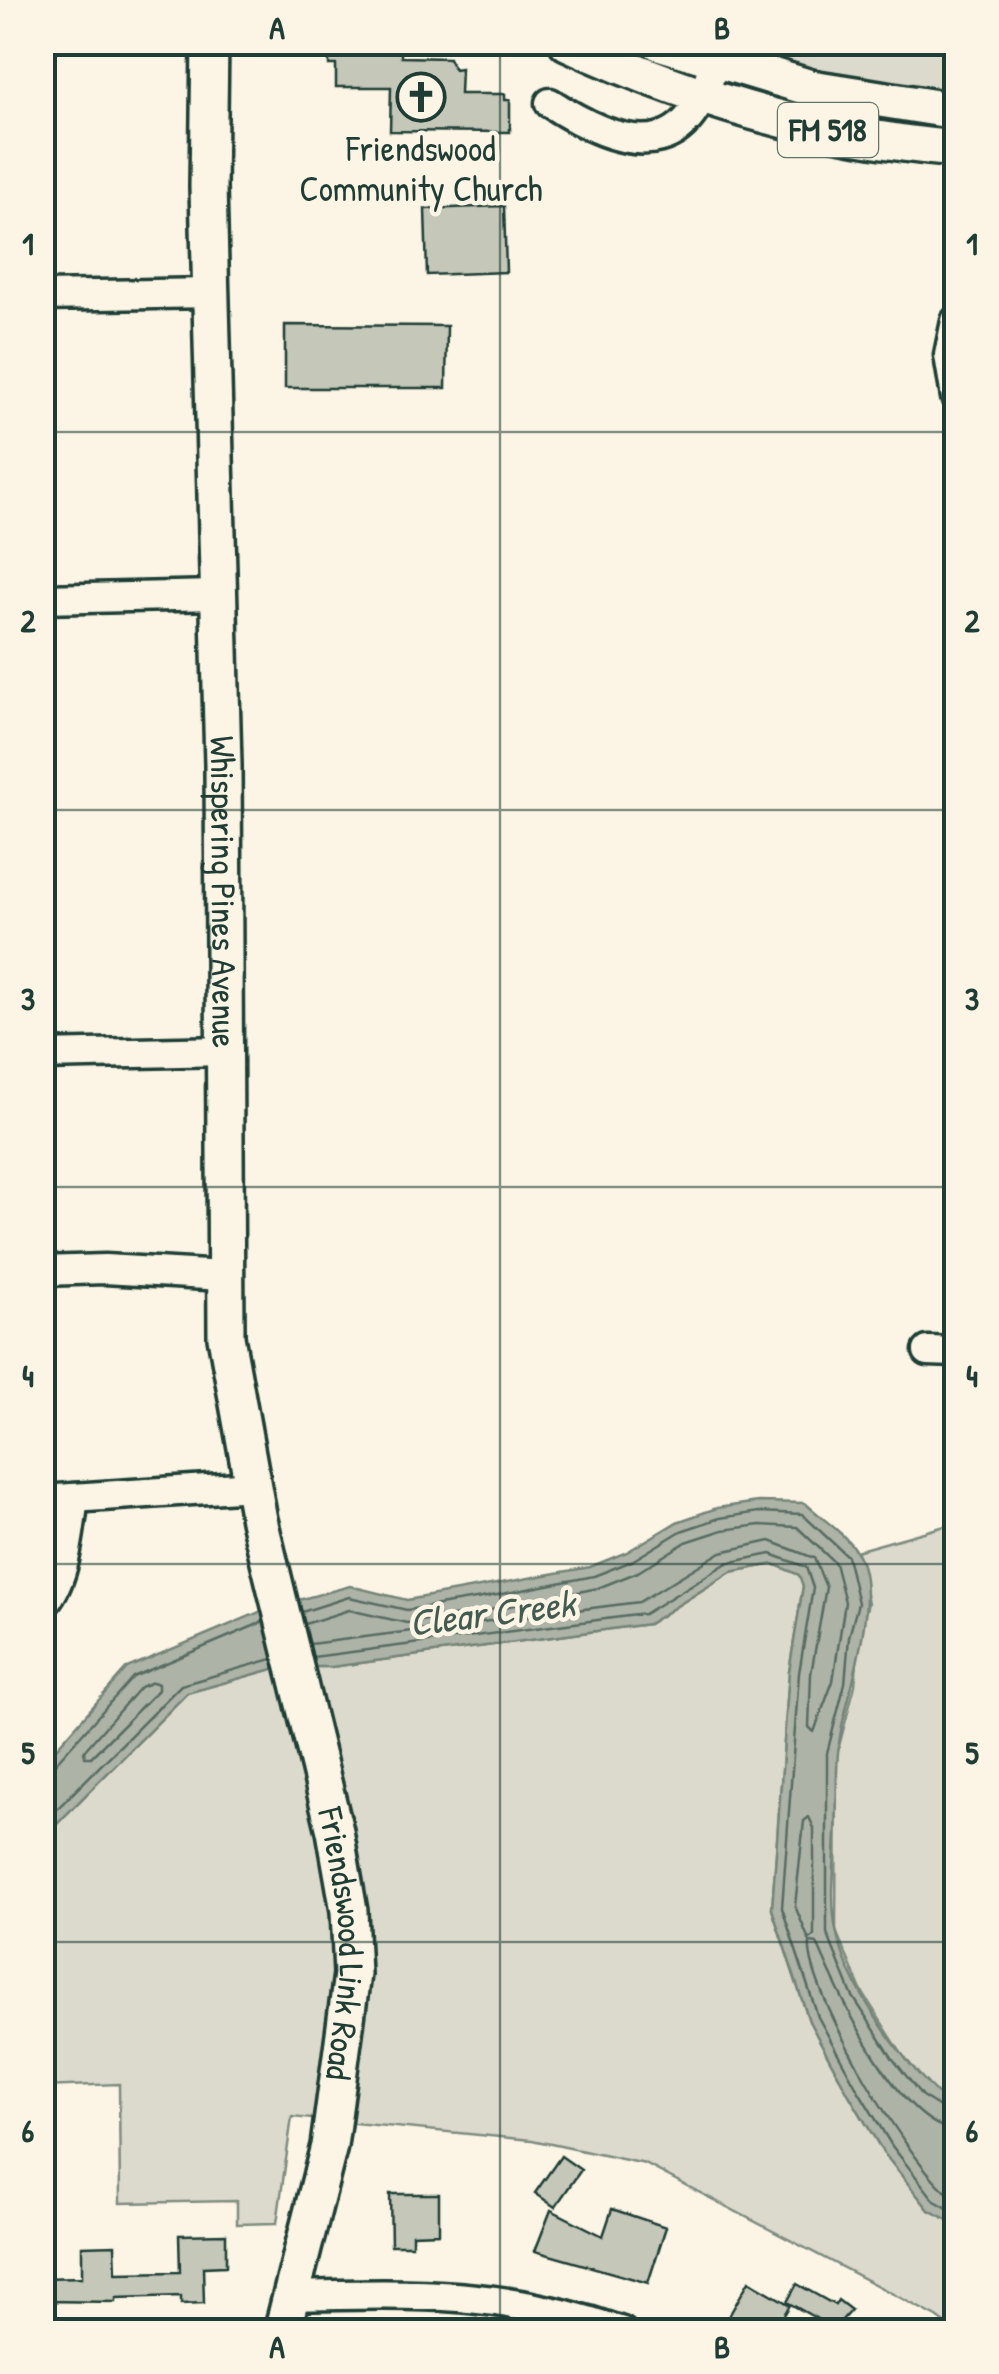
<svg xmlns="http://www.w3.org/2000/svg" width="999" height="2374" viewBox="0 0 999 2374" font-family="'Patrick Hand',sans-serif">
<rect width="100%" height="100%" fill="#fcf5e5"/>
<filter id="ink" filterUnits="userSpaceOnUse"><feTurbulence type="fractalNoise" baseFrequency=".01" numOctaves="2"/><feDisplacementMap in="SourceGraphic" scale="20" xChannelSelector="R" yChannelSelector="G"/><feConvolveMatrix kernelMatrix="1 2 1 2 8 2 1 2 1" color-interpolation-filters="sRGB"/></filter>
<g filter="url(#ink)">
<g fill="#dcdacc" stroke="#7e8c80" stroke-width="2.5">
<path d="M736 43H956V98L753 59Z"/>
<path d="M956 1523V2110L929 2088 901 2053 861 1990 836 1931 837 1754 855 1685 859 1638 868 1603 856 1551Z"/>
<path d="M774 1564 800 1575 803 1586 789 1672 772 1909 809 2021 849 2095 883 2152 929 2210 956 2224V2331L937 2317 645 2164 532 2140 292 2117 277 2223 237 2224V2201L120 2203 119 2084 43 2087V1838L187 1693 280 1667H331L648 1624 731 1572Z"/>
</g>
<path fill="#aeb3a7" stroke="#758479" stroke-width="2.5" d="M758 1502 805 1503C820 1517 843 1532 855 1550 882 1589 852 1682 842 1726 834 1762 838 1796 836 1832 835 1863 830 1899 836 1930 849 1991 909 2072 956 2110V2224L929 2210 883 2152 849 2095 809 2021 772 1909 789 1672 803 1586 799 1575 774 1564 731 1572 648 1624 331 1667H280L187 1693 43 1838V1763L127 1668 269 1608 350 1586 407 1600 590 1567 627 1552 677 1522 717 1508Z"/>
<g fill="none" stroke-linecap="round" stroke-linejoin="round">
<g stroke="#586c62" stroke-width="2.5">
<path d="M302 1612 349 1597 407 1610 482 1598 594 1576 632 1561 681 1531 720 1518 759 1512 802 1514 847 1556 858 1603 849 1637 845 1683 827 1753V1933L852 1995 893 2059 922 2096 956 2117"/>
<path d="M305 1624 349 1610 407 1623 485 1611 598 1588 638 1572 686 1542 723 1530 760 1525 797 1527 835 1563 845 1602 833 1681 814 1732 809 1727 811 1674 826 1587 814 1558 770 1541 721 1552 639 1602 310 1644"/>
<path d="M313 1657 644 1614 727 1563 771 1554 806 1567 813 1588 799 1673 782 1908 818 2017 858 2090 892 2146 935 2201 956 2213"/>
<path d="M153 1682 158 1684V1690L91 1757H85L84 1751 140 1687Z"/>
<path d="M42 1769 54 1765 133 1677 263 1622"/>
<path d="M809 1817 814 1828V1935L809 1940 795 1906 804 1821Z"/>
<path d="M42 1824 181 1685 272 1659"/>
<path d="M956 2130C899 2127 837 1990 817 1943L810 1942C804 1988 915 2177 956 2199"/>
</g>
</g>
<g fill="#c5c7b9" stroke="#1f3d34" stroke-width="2.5">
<path d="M336 42H401V57L449 58 454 69 461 68 460 94H505V100H510V132L390 131 391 87H336V65H329V45Z"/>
<path d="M504 206 506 272 427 275 425 209Z"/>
<path d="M285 325 447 326 446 388H285Z"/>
<path d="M561 2156 581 2170 555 2207 535 2193Z"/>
<path d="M390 2194H439V2233L412 2234V2245H391Z"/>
<path d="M612 2209 666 2227 648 2283 535 2251 551 2210 603 2236Z"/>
<path d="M226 2234V2266L203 2267 204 2303 181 2304V2296L116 2298V2302L42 2301V2278L82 2277V2246L115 2245 116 2273 180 2272 179 2235Z"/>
<path d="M749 2281 790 2305 774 2332H756L729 2316Z"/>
<path d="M797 2284 835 2305 838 2300 851 2310 842 2320 855 2332H812L821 2321 787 2302Z"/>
</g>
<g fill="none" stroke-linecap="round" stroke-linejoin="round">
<g stroke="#1f3d34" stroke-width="35">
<g id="minor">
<path d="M550 103C638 160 698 158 718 42"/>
<path d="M42 296 212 293"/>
<path d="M956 321 949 355 956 397"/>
<path d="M42 599 218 595"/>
<path d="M42 1055 226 1051"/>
<path d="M42 1271 105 1269 223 1276"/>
<path d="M928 1351 956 1352"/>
<path d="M42 1500 253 1486"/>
<path d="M42 1606C66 1582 69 1530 74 1498"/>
<path d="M293 2296C415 2293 504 2290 622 2332"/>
</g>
</g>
<g stroke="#1f3d34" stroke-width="42">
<g id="major">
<path id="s1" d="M210 42 208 187 223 765 226 1337 259 1520 335 1831 349 1911 352 1974 329 2146 282 2332"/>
<path d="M567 42C690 99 821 137 956 149"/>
<path d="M659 42 811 88 956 111"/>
</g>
</g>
<use href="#minor" stroke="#fcf5e5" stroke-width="28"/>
<use href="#major" stroke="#fcf5e5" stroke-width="35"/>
</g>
</g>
<path fill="none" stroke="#1f3d34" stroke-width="2.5" stroke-opacity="0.55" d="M500 42V2332M42 432H956M42 810H956M42 1187H956M42 1564H956M42 1942H956"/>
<defs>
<g id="church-ring" transform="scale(2.5)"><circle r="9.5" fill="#fcf5e5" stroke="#1f3d34" stroke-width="1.5"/><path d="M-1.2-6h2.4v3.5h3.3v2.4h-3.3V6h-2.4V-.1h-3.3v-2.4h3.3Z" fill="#1f3d34"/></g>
</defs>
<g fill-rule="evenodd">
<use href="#church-ring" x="421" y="97"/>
</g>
<g text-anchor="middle" stroke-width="9" stroke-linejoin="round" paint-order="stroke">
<rect fill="#fcf5e5" stroke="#617469" stroke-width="2.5" x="778" y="103" width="100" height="54" rx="8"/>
<g font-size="32" font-weight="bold" fill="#1f3d34">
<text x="828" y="141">FM 518</text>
</g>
<g font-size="35" fill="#1f3d34" stroke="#fcf5e5">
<text x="421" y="161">Friendswood<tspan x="421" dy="40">Community Church</tspan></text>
</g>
<g font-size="35" fill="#1f3d34" stroke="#fcf5e5">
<text dy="12" stroke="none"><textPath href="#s1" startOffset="850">Whispering Pines Avenue</textPath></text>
<text dy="12" stroke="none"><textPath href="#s1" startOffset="1915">Friendswood Link Road</textPath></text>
</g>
<g font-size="38" font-style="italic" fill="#435a51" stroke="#fcf5e5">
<text transform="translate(492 1613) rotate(-7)" y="13">Clear Creek</text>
</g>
</g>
<rect width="999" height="2374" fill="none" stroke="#fcf5e5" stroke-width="110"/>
<rect x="55" y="55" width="889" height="2264" fill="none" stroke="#1f3d34" stroke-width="4"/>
<g font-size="32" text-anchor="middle" font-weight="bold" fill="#1f3d34">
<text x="277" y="39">A</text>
<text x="722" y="39">B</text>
<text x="28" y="255">1</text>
<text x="972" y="255">1</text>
<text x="28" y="632">2</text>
<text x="972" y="632">2</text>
<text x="28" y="1010">3</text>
<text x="972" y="1010">3</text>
<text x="28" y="1387">4</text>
<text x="972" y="1387">4</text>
<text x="28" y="1764">5</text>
<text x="972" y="1764">5</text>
<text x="28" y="2142">6</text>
<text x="972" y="2142">6</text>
<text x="277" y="2358">A</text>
<text x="722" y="2358">B</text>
</g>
</svg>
